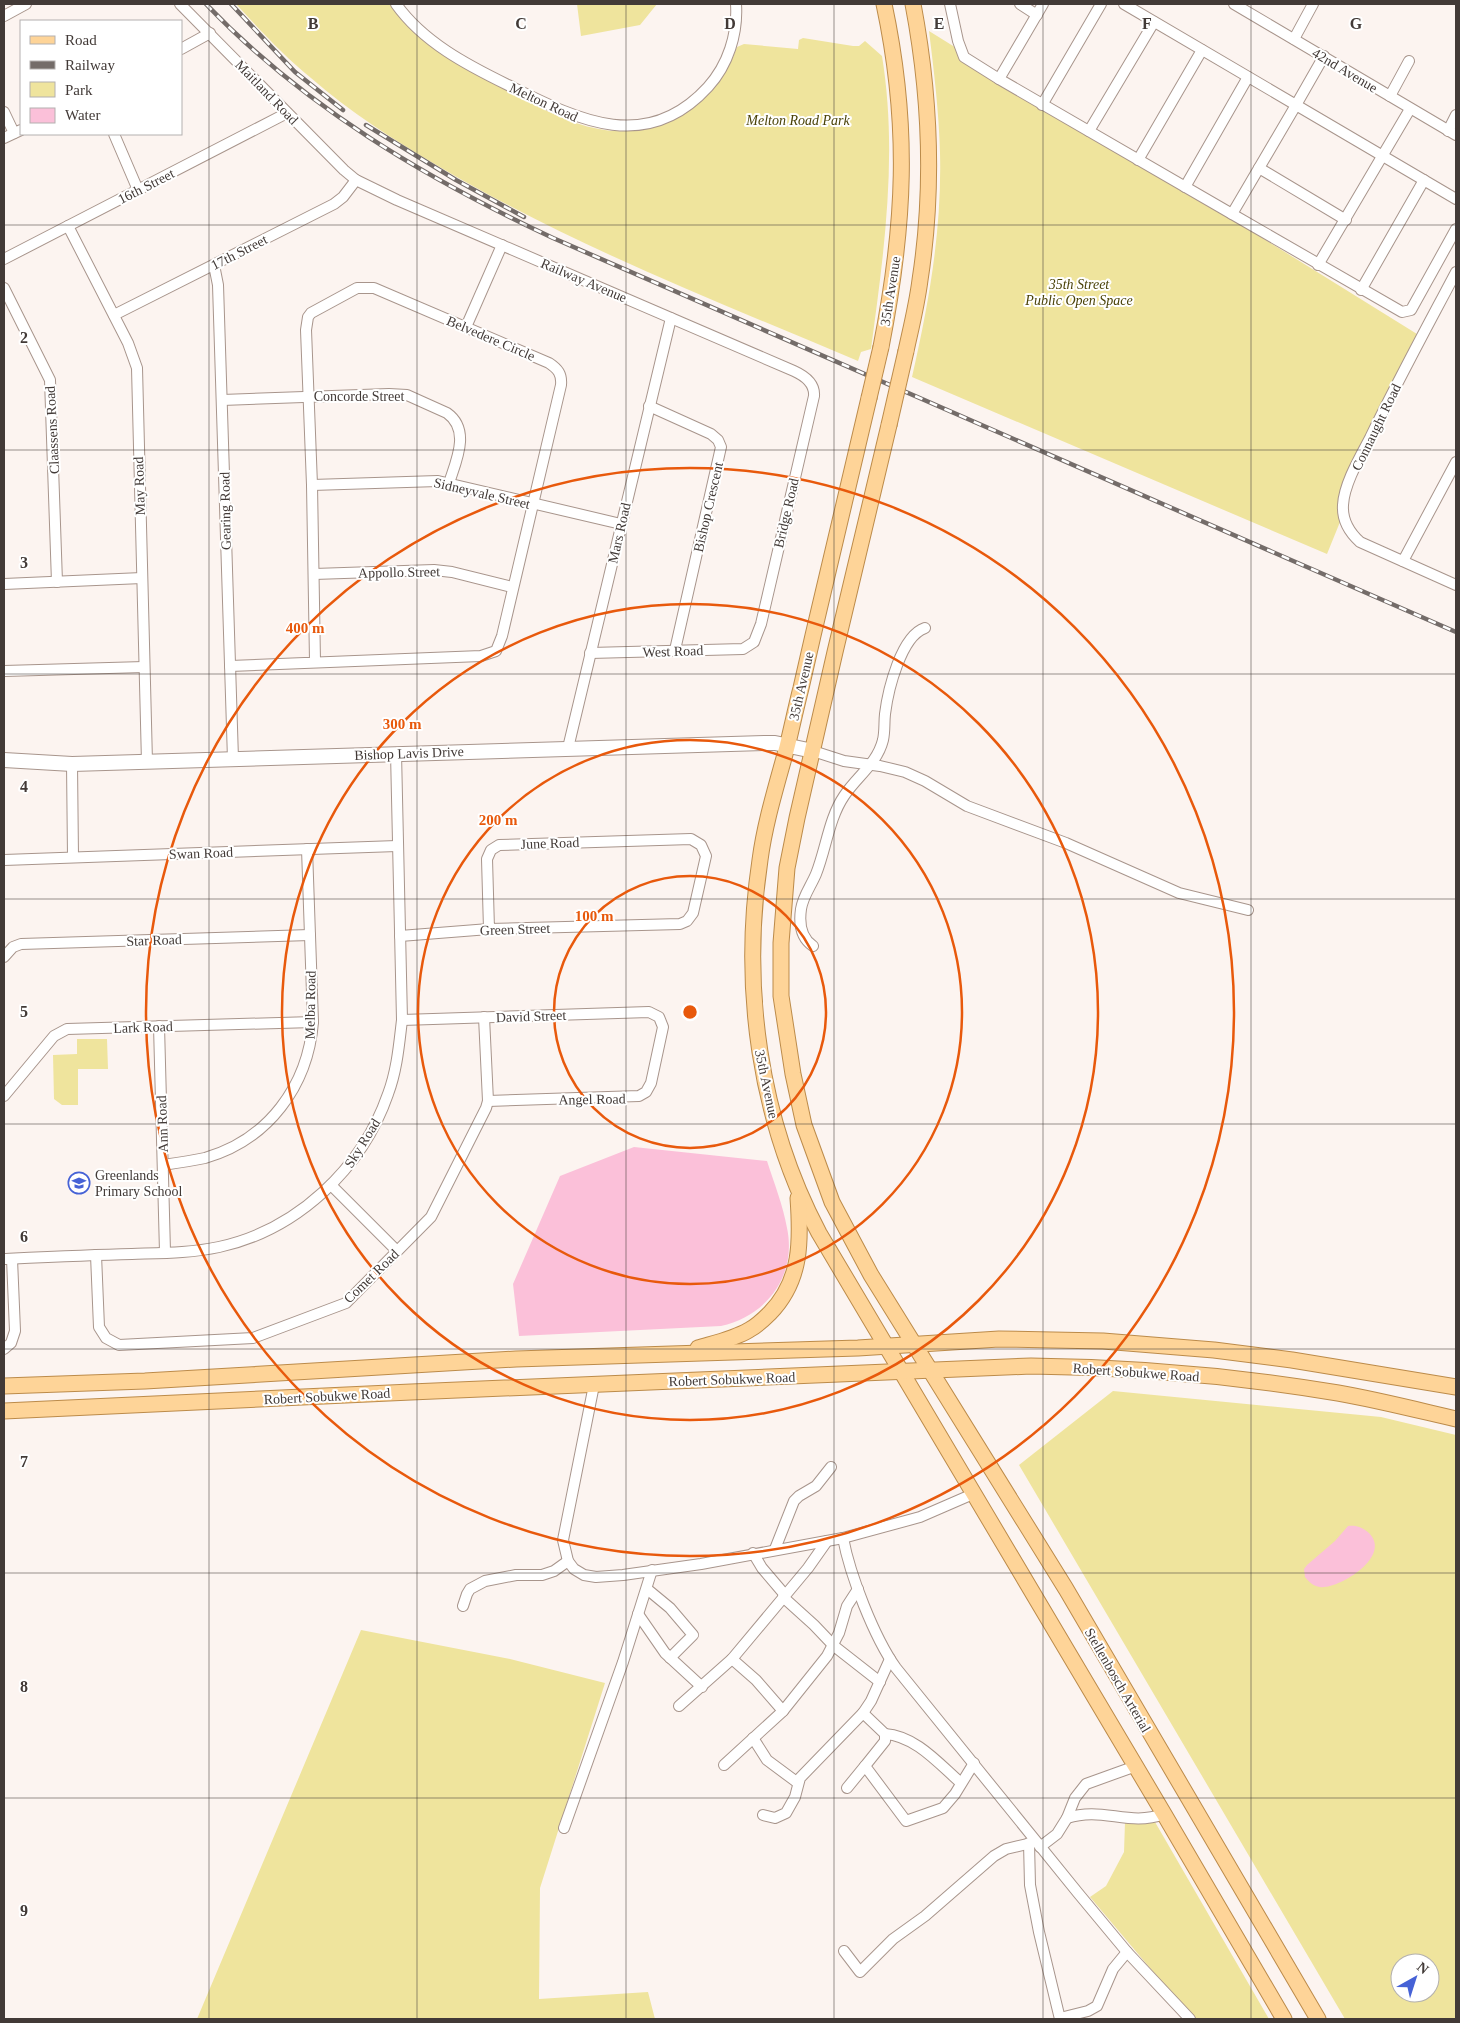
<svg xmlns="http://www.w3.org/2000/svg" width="1460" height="2023" viewBox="0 0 1460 2023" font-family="'Times New Roman',serif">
<rect width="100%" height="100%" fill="#fcf4f0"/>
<g fill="#efe49d" fill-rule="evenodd">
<path d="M236 4H390C419 43 460 65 502 87 532 103 565 123 599 129 658 141 718 103 737 47L744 44 798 49 799 40 803 38 853 46H859L865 41 882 56C898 154 884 252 871 349L861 352 858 361C716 301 571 245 438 166 394 140 350 112 311 78 284 56 260 30 236 4Z"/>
<path d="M577 4H657L640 25 581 36Z"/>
<path d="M929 31 1417 334 1352 464 1340 522 1327 554 912 377C929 303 942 229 940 153 939 112 934 72 929 31Z"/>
<path d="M77 1039H107L108 1069H78V1105H62L54 1099 53 1055 77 1054Z"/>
<path d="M1113 1391 1381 1417 1456 1435V2019H1345L1019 1465ZM1400 1963H1430V1993H1400Z"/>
<path d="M361 1630 510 1659 605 1683 540 1888 539 1999 648 1992 655 2019H197Z"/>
<path d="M1125 1822H1155L1269 2019H1193L1090 1897 1106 1886 1124 1852Z"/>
</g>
<g fill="#fbc0d9">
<path d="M634 1147 767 1161C774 1183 783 1205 787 1228 797 1275 767 1316 721 1326L519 1336 513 1284 560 1176Z"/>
<path d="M1348 1526C1356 1525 1362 1527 1369 1533 1393 1557 1337 1590 1320 1587 1313 1586 1309 1582 1305 1577L1304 1569 1307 1565 1335 1541Z"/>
</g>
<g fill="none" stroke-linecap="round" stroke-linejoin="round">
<g stroke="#a8958c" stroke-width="12">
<g id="street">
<path d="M180 4 344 170 356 180 397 200 794 371C805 376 815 383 814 396L761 624 754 642 743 649 590 653"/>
<path d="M396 4C423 42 467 65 508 85 575 118 645 156 708 87 728 65 738 34 736 4"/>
<path d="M950 4 958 41 964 57 999 79"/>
<path d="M1020 4 1037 15"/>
<path d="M1043 4 999 79 1232 214"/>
<path d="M1124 4 1296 105 1324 56"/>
<path d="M1234 4 1456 135"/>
<path d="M4 16 26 4"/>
<path d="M1294 39 1313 4"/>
<path d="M181 49 210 33"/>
<path d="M1390 96 1409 61"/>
<path d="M1042 105 1101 4"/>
<path d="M4 112 14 133"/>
<path d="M1089 131 1154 22"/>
<path d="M1448 131 1456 115"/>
<path d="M114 134 138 190"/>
<path d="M4 138 21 130"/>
<path d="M1138 160 1202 50"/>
<path d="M1259 168 1346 220"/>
<path d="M1185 187 1248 77"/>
<path d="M1456 199 1296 105 1232 214 1402 312 1411 310 1456 229"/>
<path d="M68 226 128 343 137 368 147 762"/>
<path d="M4 259 287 113"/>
<path d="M214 265 218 285 233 759"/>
<path d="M1318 265 1410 109"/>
<path d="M1456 272C1427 327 1397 382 1370 438 1360 457 1344 484 1343 505 1342 520 1349 532 1360 542L1456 585"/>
<path d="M4 288 50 380 57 582"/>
<path d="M1361 290 1424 180"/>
<path d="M114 315 334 204 343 197 356 180"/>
<path d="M466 327 502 245"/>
<path d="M222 400 389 394 407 395 447 413C471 430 456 461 449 483"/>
<path d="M649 406 711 434 718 440 721 447 675 650"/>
<path d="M312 485 438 481 621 524"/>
<path d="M1403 561 1456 462"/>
<path d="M314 574 434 570 452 572 512 587"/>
<path d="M4 584 142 578"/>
<path d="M230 666 481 656 496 651 502 636 561 385C562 374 558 369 549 363L374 288H357L311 313 308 317 306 330 312 485 315 661"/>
<path d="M4 671 144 667"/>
<path d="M568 748 671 318"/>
<path d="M813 751 844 761 880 766 905 772 925 781 967 806 1066 843 1179 893 1248 910"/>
<path d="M72 764 73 857"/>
<path d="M4 860 397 846"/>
<path d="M400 936 489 929 680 924 687 921 693 913 706 856 701 845 691 839 499 845 491 850 487 859 489 929"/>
<path d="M813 946C801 938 799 923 801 909 803 896 811 886 816 874 826 849 829 818 844 796 857 776 877 764 883 740 885 731 884 723 885 714 888 690 901 636 925 628"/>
<path d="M4 957 13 947 21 944 310 935"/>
<path d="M402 1020 649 1012 659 1017 663 1027 651 1083 646 1092 639 1096 488 1101"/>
<path d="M159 1026 165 1252"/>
<path d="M4 1096 54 1036 67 1029 313 1022"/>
<path d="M163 1165C177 1163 191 1161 205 1158 268 1140 308 1086 313 1022L307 849"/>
<path d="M331 1185 397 1251"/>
<path d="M96 1255 99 1327 106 1338 119 1345 253 1338 346 1303 431 1217 486 1108 488 1101 484 1017"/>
<path d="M4 1259C47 1257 89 1255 132 1254 161 1253 191 1253 219 1247 297 1230 362 1169 388 1094 397 1070 399 1045 402 1020L396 753"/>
<path d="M4 1349 11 1343 15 1331 12 1259"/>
<path d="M594 1385 563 1540 568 1561 574 1569 584 1575 596 1577 623 1575 701 1564 843 1538 920 1517 973 1494"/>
<path d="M843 1538C850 1575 874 1637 896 1668L1078 1893 1127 1952 1190 2019"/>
<path d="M775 1549 794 1501 799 1496 816 1486 831 1467"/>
<path d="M753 1553 762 1568 785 1595"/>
<path d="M647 1589 670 1608 693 1635 670 1658"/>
<path d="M783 1597 814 1625 834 1646 880 1682"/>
<path d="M463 1606 467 1594 470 1589 485 1581 516 1575H542L554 1571 568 1561"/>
<path d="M638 1614 665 1653 702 1687"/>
<path d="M732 1659 756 1680 783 1711"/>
<path d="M679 1706 732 1659 808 1568 827 1541"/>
<path d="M863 1713 885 1734V1741L865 1766 906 1821 943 1808 955 1794 974 1763"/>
<path d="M885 1734C916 1736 939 1764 961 1783"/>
<path d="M753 1738 767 1760 798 1783"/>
<path d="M724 1765 783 1711 827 1656 839 1633 847 1606 858 1589"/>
<path d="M847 1788 865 1766"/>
<path d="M763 1815 775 1818 786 1813 795 1797 800 1778 863 1713 871 1701 890 1659"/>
<path d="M1067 1818C1103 1806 1128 1827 1164 1814"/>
<path d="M564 1828 623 1662 652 1570"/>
<path d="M1029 1843 1030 1885 1039 1932 1060 2019"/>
<path d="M1040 1847 1057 1834 1067 1818 1075 1798 1086 1784 1136 1766"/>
<path d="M844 1951 860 1972 893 1939 925 1916 994 1856 1006 1849 1036 1842"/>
<path d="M1060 2018 1088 2011 1097 2006 1113 1969 1127 1952"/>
</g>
</g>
<g stroke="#a8958c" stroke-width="16">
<path id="secondary" d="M4 760 72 764 766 743H775L813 751"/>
</g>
<g stroke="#bc8b4a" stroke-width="17">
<g id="primary">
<path d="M881 347C905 225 910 126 884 4"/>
<path d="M906 351C911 328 917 304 920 280 934 189 930 94 913 4"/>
<path d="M869 398C846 494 823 591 801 688 796 707 792 727 787 747 777 784 765 822 760 860 741 986 759 1120 819 1233L1164 1814 1284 2019"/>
<path d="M889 425 835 652 797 818 787 868 781 943V996L793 1074 804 1125 832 1202 871 1275 1066 1589 1318 2019"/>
<path d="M698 1348C715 1343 734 1339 749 1330 757 1326 764 1319 770 1313 802 1280 801 1240 798 1198"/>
<path d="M4 1386 145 1381 516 1359 858 1348 999 1339 1103 1341 1214 1350 1292 1360 1456 1387"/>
<path d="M4 1411 411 1392 1031 1366C1134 1367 1236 1376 1338 1393 1378 1400 1417 1410 1456 1419"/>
</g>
</g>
<use href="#street" stroke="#fff" stroke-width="10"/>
<use href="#secondary" stroke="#fff" stroke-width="14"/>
<use href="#primary" stroke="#fed498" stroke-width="15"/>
<g stroke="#746c69" stroke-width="4.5">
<g id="rail">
<path d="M206 4C303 106 427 179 553 238L1456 632"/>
<path d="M231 4 295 72 343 110"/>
<path d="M366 125 456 180 524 217"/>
</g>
</g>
<use href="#rail" stroke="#fff" stroke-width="2.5" stroke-dasharray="8" stroke-linecap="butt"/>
<g stroke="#bc8b4a" stroke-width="17" stroke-linecap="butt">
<g id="primary-bridge">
<path d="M869 398 881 347"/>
<path d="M889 425 906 351"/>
</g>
</g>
<use href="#primary-bridge" stroke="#fed498" stroke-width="15"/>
</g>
<path fill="none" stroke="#423a37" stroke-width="1" stroke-opacity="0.55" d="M209 4V2019M417 4V2019M626 4V2019M834 4V2019M1043 4V2019M1251 4V2019M4 225H1456M4 450H1456M4 674H1456M4 899H1456M4 1124H1456M4 1349H1456M4 1573H1456M4 1798H1456"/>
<g fill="none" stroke="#e8590c" stroke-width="2.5">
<circle cx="690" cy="1012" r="136"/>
<circle cx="690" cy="1012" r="272"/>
<circle cx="690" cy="1012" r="408"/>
<circle cx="690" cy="1012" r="544"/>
</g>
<defs>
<g id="school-ring" transform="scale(1.125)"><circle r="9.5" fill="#fff" stroke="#4662d6" stroke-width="1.5"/><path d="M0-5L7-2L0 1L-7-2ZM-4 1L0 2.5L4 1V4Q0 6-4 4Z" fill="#4662d6"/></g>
</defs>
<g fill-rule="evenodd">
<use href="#school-ring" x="79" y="1183"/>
</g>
<g text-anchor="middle" stroke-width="4" stroke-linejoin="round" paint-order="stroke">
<g font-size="14" fill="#423a37" stroke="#fff">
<text transform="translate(1345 70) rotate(31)" y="5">42nd Avenue</text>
<text transform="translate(267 92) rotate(46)" y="5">Maitland Road</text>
<text transform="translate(544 102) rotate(25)" y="5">Melton Road</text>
<text transform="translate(146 186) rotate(-27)" y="5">16th Street</text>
<text transform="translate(239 252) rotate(-27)" y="5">17th Street</text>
<text transform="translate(584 280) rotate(23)" y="5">Railway Avenue</text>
<text transform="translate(890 291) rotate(-81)" y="5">35th Avenue</text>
<text transform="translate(491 338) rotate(23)" y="5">Belvedere Circle</text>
<text x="359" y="401">Concorde Street</text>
<text transform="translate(1376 427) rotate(-64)" y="5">Connaught Road</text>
<text transform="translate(52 430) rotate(-93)" y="5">Claassens Road</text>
<text transform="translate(139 486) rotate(-92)" y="5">May Road</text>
<text transform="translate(482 493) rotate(13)" y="5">Sidneyvale Street</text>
<text transform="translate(708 507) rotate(-77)" y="5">Bishop Crescent</text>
<text transform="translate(225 511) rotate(-91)" y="5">Gearing Road</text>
<text transform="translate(786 513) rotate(-77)" y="5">Bridge Road</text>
<text transform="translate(619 533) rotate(-77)" y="5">Mars Road</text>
<text transform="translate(399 572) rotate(-1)" y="5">Appollo Street</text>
<text transform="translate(673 651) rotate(-2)" y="5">West Road</text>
<text transform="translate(801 686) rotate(-77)" y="5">35th Avenue</text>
<text transform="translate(409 753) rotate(-2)" y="5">Bishop Lavis Drive</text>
<text transform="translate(550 843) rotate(-2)" y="5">June Road</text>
<text transform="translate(201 853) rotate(-2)" y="5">Swan Road</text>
<text transform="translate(515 929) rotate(-2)" y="5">Green Street</text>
<text transform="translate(154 940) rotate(-2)" y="5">Star Road</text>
<text transform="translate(310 1005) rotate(-89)" y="5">Melba Road</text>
<text transform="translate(531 1016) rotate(-2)" y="5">David Street</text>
<text transform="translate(143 1027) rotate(-2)" y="5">Lark Road</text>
<text transform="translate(767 1084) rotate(78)" y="5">35th Avenue</text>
<text transform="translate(592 1099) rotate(-1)" y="5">Angel Road</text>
<text transform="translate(162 1124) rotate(-92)" y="5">Ann Road</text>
<text transform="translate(362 1143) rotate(-58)" y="5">Sky Road</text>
<text transform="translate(371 1276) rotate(-44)" y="5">Comet Road</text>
<text transform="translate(1136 1372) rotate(4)" y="5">Robert Sobukwe Road</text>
<text transform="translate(732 1379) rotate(-2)" y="5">Robert Sobukwe Road</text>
<text transform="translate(327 1396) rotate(-3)" y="5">Robert Sobukwe Road</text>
<text transform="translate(1118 1680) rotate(60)" y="5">Stellenbosch Arterial</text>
</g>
<g font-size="14" font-style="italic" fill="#4a4207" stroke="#fff">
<text x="798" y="125">Melton Road Park</text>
<text x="1079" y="289">35th Street<tspan x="1079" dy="16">Public Open Space</tspan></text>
</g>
<g font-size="14" fill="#423a37" stroke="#fff" text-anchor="start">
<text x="95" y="1180">Greenlands<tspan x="95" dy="16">Primary School</tspan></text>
</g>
</g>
<g font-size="16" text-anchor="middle" font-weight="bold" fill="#423a37" stroke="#fff" stroke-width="4" stroke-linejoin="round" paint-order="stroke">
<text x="313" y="29">B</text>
<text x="521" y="29">C</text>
<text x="730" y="29">D</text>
<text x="939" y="29">E</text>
<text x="1147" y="29">F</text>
<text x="1356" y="29">G</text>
<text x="24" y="343">2</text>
<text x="24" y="568">3</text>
<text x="24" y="792">4</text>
<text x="24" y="1017">5</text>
<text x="24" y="1242">6</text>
<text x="24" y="1467">7</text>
<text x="24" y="1692">8</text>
<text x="24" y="1916">9</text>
</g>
<circle cx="690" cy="1012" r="8" fill="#e8590c" stroke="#fff" stroke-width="2.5"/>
<g font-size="15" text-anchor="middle" font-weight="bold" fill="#e8590c" stroke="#fff" stroke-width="4" stroke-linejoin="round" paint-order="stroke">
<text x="305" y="633">400 m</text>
<text x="402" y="729">300 m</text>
<text x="498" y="825">200 m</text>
<text x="594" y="921">100 m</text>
</g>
<rect width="1460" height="2023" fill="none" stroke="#423a37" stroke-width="10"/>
<rect x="20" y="20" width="162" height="115" fill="#ffffff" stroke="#b3b0af"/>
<rect x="30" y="36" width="25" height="8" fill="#fed498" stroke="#b3b0af"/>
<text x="65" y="45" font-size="15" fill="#423a37">Road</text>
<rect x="30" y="61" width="25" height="8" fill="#746c69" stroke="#b3b0af"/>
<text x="65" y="70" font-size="15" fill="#423a37">Railway</text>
<rect x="30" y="82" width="25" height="15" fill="#efe49d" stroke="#b3b0af"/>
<text x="65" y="95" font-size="15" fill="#423a37">Park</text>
<rect x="30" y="108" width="25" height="15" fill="#fbc0d9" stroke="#b3b0af"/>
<text x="65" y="120" font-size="15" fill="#423a37">Water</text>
<g transform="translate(1415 1978) rotate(39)"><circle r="24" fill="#ffffff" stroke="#b3b0af"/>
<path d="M0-4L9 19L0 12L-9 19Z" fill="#4662d6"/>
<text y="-8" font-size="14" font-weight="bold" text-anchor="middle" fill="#423a37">N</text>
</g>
</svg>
